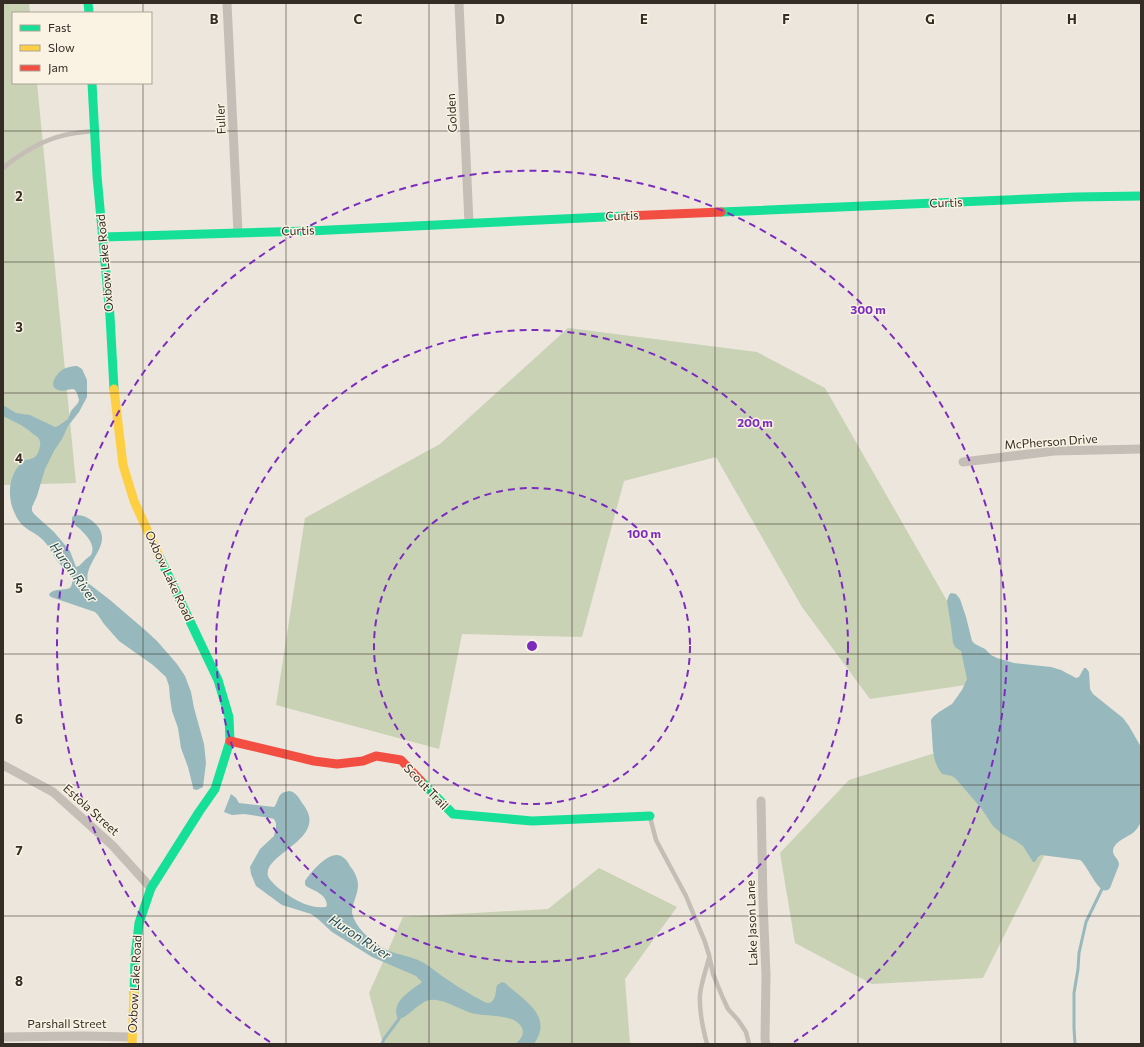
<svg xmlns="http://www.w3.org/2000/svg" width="1144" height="1047" viewBox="0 0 1144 1047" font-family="Commissioner,sans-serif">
<rect width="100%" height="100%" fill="#ece6dc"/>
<g fill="#c9d2b5">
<path d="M3 3H29L30 13H13V83H37L76 483 3 485Z"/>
<path d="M568 328 757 352 825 388 993 681 870 699 802 607 716 457 624 481 582 637 462 634 439 749 276 705 305 518 440 444Z"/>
<path d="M951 748 1053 838 983 978 872 984 795 943 780 853 849 780Z"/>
<path d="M599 868 677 907 625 979 630 1044H383L369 993 403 917 548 909Z"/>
</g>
<g fill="#97b9bd">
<path d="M77 366 82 369 87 380V397L79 412 68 426 62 439 54 451 45 469 37 496 32 507V511L34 514 54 532 70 551 76 567 79 566 86 559 91 555C96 545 87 536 80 529 78 527 74 525 73 522 71 519 72 518 73 516 80 514 85 516 91 520 120 542 82 560 88 583L110 600 145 630 157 641 177 664 185 676 191 692 194 708 204 744 206 763 203 787 197 790 193 789V787L188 767 181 748 178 728 172 711 170 698 169 686 166 677 153 665 119 641 104 624 98 615 95 612 51 597 49 595 50 593C56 588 63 591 70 588 78 575 65 571 59 563 53 556 50 547 43 540 33 530 24 531 16 516 7 499 7 477 22 462 26 459 32 460 36 456 39 452 42 443 39 439 37 436 34 435 32 433 22 424 14 422 3 416V405L16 413 30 415 55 427 58 426 68 419 71 411 78 403 79 400 77 393 74 389C68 389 64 392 58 390 47 386 57 374 62 370 67 367 72 366 77 366Z"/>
<path d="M951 593 956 594 960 599 966 617 972 641 975 644 985 649 991 655 997 658 1014 663 1051 667 1061 670 1076 678 1079 677 1084 668H1086L1089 672 1090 689 1093 694 1123 718 1129 726 1141 747V822C1139 826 1137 829 1134 832 1127 838 1114 841 1113 851 1113 857 1119 858 1119 865L1110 888C1100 900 1088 865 1080 860L1041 855 1038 857 1035 862H1033L1023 846 1016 841 1002 834 993 826 981 808 956 779 952 776 942 774 938 768 935 761 933 751 931 720 933 717 939 712 952 704 962 690 967 679 961 651 955 647 953 643 951 626 947 601 949 595Z"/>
<path d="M289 791C296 792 299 798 302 803 332 839 262 853 268 876 270 882 283 892 288 895 298 902 313 909 325 907L327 906C327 894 314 891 306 886L305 884V881C311 872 329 850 341 856 345 858 348 862 350 866 354 871 358 878 358 885 358 895 352 903 352 913 356 928 368 938 381 947 394 955 410 955 424 963 432 968 440 975 448 980 458 987 467 992 477 998 480 999 485 1003 488 1003 497 1002 495 991 497 985L502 982 505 983C523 1000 554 1015 534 1044H515C520 1040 525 1035 522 1028 515 1013 485 1017 471 1013 459 1009 442 998 430 1000 418 1002 407 1019 398 1019 390 1002 410 991 421 983L422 982 416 976 372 957 332 932 318 919 311 914 282 905 256 886 251 874 250 867 260 849 274 836 276 827V823L274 819 270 818 244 814 232 815 224 812 231 794 236 798 239 803 274 807C280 800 276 793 289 791Z"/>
</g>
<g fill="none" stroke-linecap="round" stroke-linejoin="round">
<g stroke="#97b9bd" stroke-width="3">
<path d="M382 1044 384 1039 399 1019"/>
<path d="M1075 1044 1074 1028V993L1078 969 1079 953 1086 922 1102 889"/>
</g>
<g stroke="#c4beb6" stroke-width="4.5">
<path d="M3 168C20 154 43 140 65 135 74 133 84 132 93 131"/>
<path d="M650 817 656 840 686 896 705 942 709 955 713 974 722 996 728 1009 738 1020 746 1032 749 1044"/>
<path d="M707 1044C703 1029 699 1011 700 995 701 983 706 970 709 958"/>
</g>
<g stroke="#c4beb6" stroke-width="9">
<path d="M227 3 238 233"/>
<path d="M459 3 469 223"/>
<path d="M963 462 1054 451 1141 449"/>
<path d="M3 765 53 792 113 846 151 888"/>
<path d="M761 801 763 901 766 975 765 1039 766 1044"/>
<path d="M3 1037 81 1036 132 1037"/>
</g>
<g stroke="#16e098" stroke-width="9">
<path d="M88 3 89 13"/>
<path d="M92 83 97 176 110 316 114 389"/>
<path d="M721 212 1076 197 1141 196"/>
<path d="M103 237 309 231 626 216"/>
<path d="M421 781 453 814 532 821 650 816"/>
<path d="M134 993 135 957 139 923 151 888 199 812 215 789 230 741 229 717 218 680 159 556"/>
</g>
<g stroke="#ffcf43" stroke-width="9">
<path d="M114 389 123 465 134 501 159 556"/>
<path d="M132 1044 134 993"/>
</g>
<g stroke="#f24e42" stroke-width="9">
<path d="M626 216 721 212"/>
<path d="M230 741 314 761 337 764 363 761 376 756 401 760 421 781"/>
</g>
</g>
<path fill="none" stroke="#342c25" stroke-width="1" stroke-opacity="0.55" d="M143 3V13M286 3V1044M429 3V1044M572 3V1044M715 3V1044M858 3V1044M1001 3V1044M143 83V1044M3 131H1141M3 262H1141M3 393H1141M3 524H1141M3 654H1141M3 785H1141M3 916H1141"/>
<g fill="none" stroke="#7b2cbf" stroke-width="2" stroke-dasharray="7 5">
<circle cx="532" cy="646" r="158"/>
<circle cx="532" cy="646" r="316"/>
<path d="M270 1042A475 475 0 1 1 794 1042"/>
</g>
<g text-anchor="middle" stroke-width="3" stroke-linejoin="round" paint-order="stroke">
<g font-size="12" fill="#342c25" stroke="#faf2e2">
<text transform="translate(452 113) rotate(-93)" y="4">Golden</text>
<text transform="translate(221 119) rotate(-93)" y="4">Fuller</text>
<text transform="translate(946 203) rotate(-2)" y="4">Curtis</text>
<text transform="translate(622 216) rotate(-2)" y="4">Curtis</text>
<text transform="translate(298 231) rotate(-2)" y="4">Curtis</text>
<text transform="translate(105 263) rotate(-95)" y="4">Oxbow Lake Road</text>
<text transform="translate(1051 442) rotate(-4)" y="4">McPherson Drive</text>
<text transform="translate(169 576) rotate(65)" y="4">Oxbow Lake Road</text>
<text transform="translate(426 787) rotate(46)" y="4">Scout Trail</text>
<text transform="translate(91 810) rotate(42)" y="4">Estola Street</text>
<text transform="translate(752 923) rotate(-92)" y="4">Lake Jason Lane</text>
<text transform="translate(135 984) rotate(-87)" y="4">Oxbow Lake Road</text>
<text x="67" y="1028">Parshall Street</text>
</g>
<g font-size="13" font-style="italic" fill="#184b58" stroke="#faf2e2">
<text transform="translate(74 572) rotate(54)" y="5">Huron River</text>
<text transform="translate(360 937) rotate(33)" y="5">Huron River</text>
</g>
</g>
<g font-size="13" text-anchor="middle" font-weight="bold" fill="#342c25" stroke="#faf2e2" stroke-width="3" stroke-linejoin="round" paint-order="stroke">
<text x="214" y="24">B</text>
<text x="358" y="24">C</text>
<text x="500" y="24">D</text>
<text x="644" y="24">E</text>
<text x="786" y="24">F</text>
<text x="930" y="24">G</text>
<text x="1072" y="24">H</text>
<text x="19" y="201">2</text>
<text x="19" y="332">3</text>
<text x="19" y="463">4</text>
<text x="19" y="593">5</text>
<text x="19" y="724">6</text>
<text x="19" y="855">7</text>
<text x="19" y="986">8</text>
</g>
<circle cx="532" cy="646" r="6" fill="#7b2cbf" stroke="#faf2e2" stroke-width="2"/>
<g font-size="12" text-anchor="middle" font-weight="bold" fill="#7b2cbf" stroke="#faf2e2" stroke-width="3" stroke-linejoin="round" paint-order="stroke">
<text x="868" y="314">300 m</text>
<text x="755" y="427">200 m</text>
<text x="644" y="538">100 m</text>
</g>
<rect width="1144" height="1047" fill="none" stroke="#342c25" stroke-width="8"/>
<rect x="12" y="12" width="140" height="72" fill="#faf2e2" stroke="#aba396"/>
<rect x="20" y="25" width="20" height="6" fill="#16e098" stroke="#aba396"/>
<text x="48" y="32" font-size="12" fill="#342c25">Fast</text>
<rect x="20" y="45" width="20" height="6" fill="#ffcf43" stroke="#aba396"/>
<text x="48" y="52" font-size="12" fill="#342c25">Slow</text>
<rect x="20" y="65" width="20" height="6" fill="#f24e42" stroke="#aba396"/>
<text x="48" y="72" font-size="12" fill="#342c25">Jam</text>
</svg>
